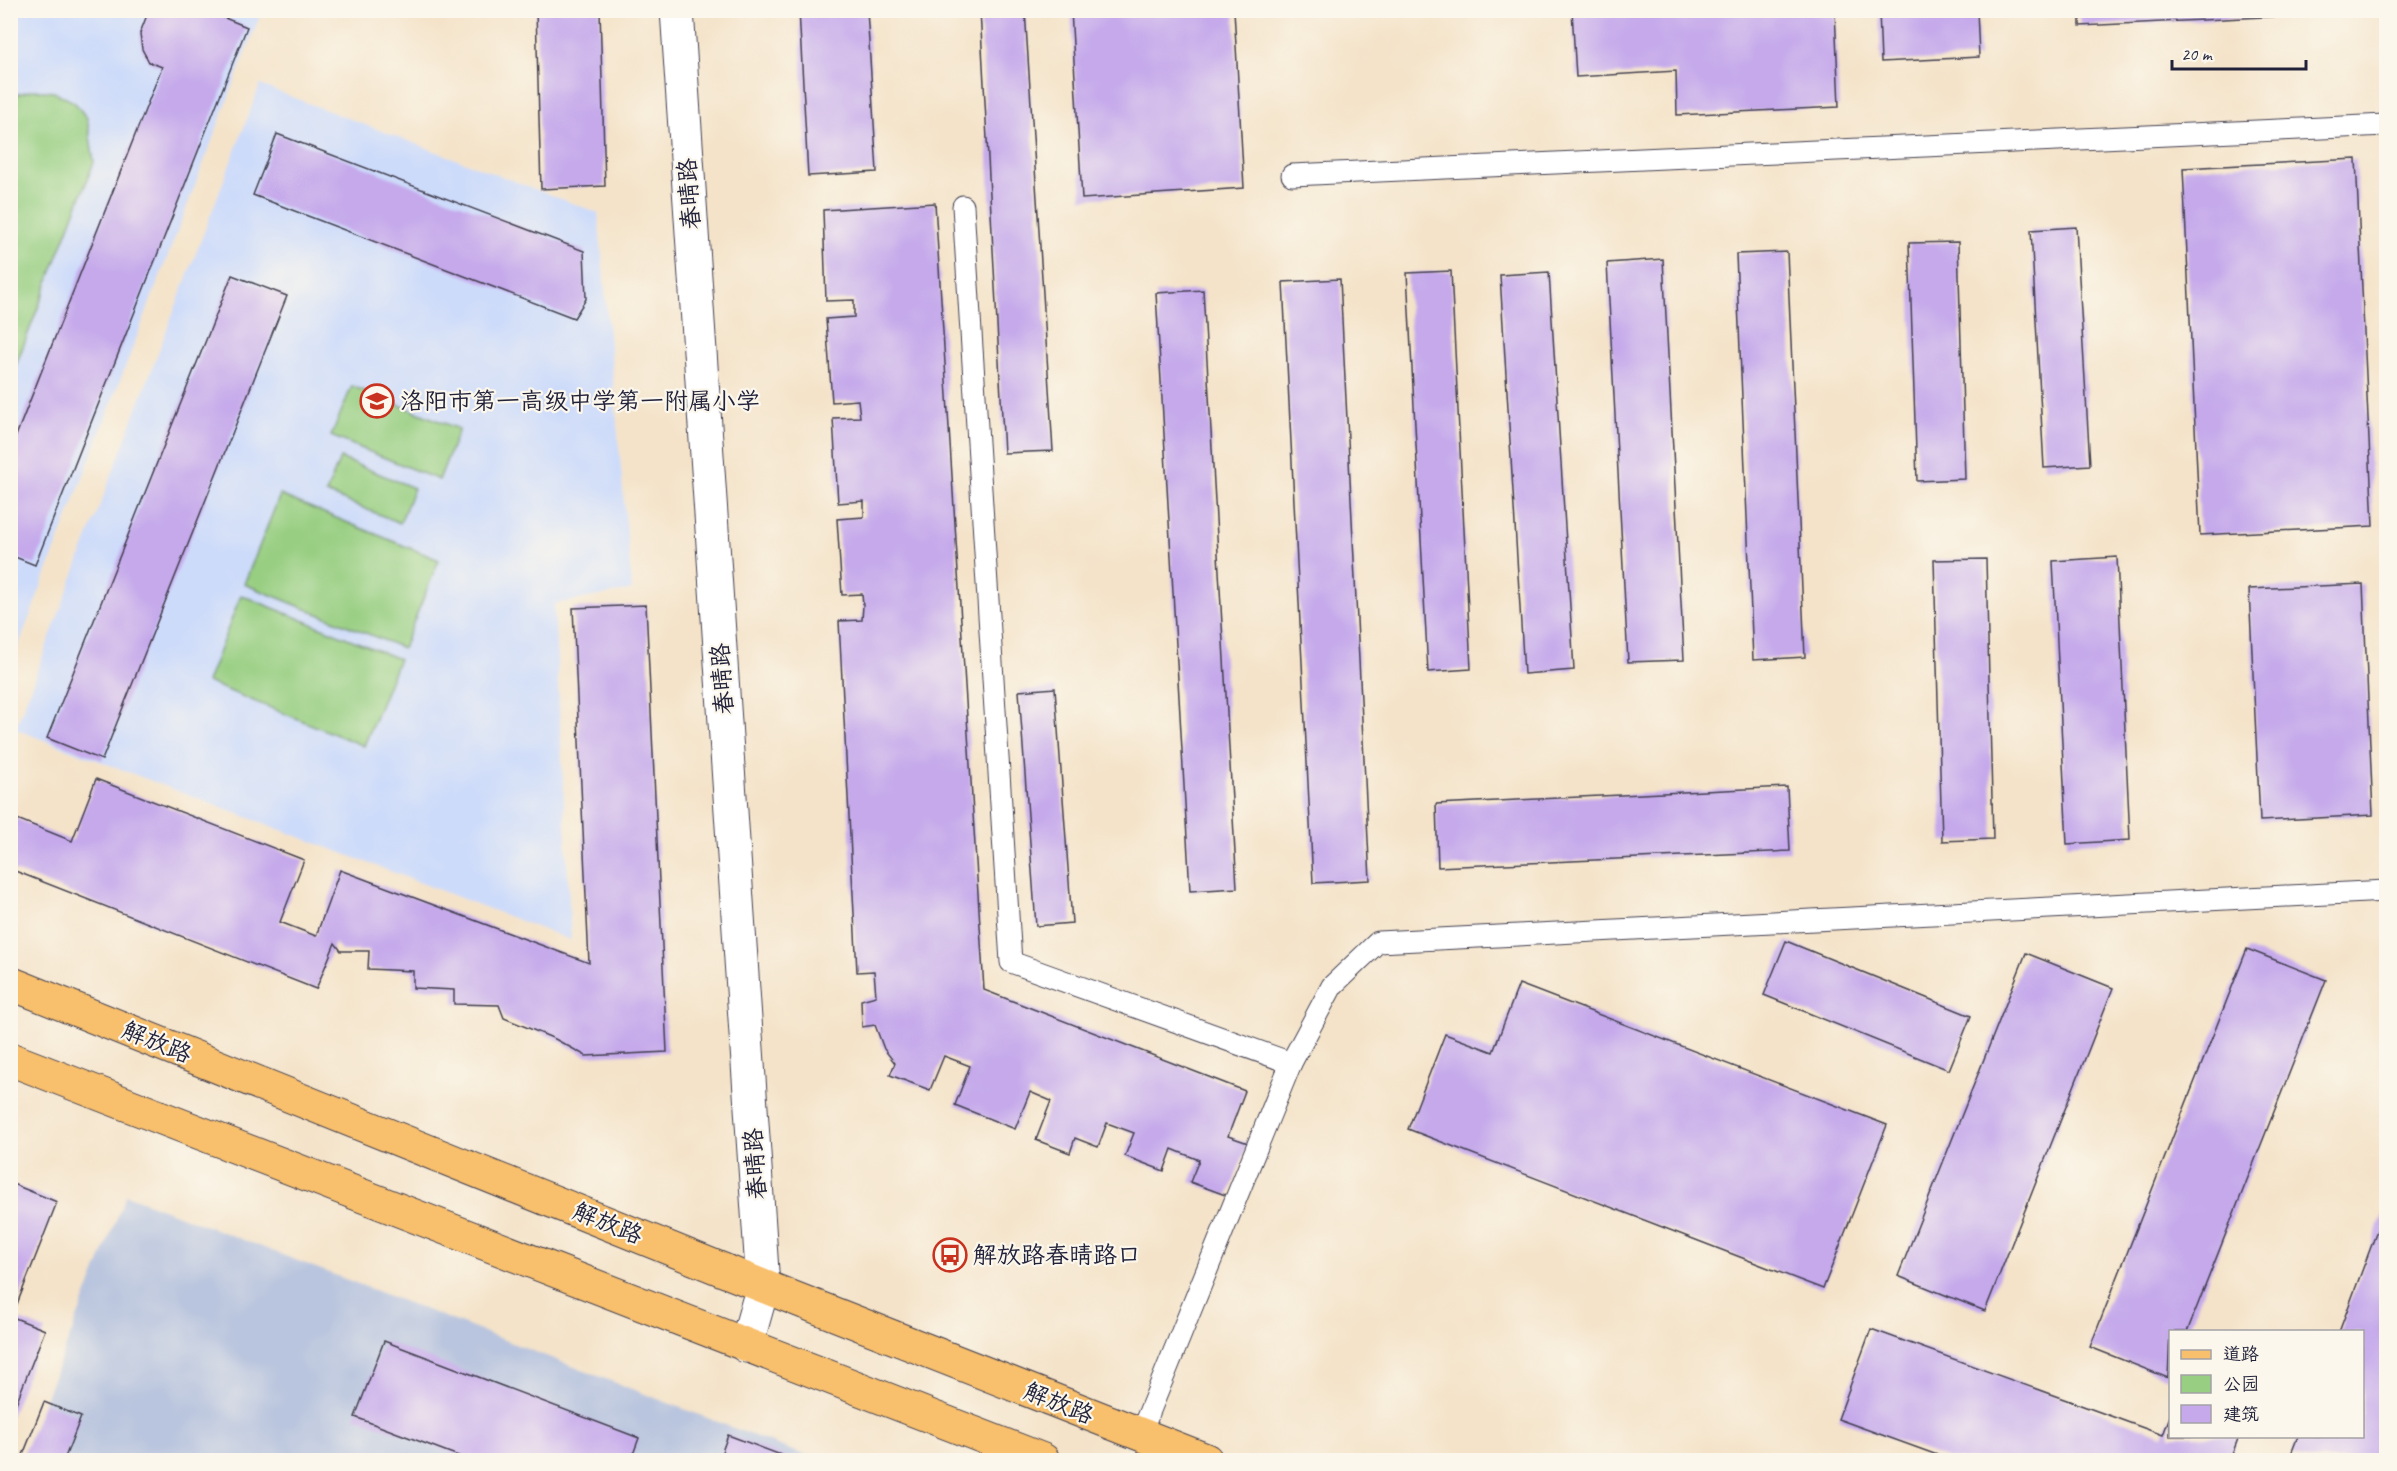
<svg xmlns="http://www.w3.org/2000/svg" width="2397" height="1471" viewBox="0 0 2397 1471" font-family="Caveat,'LXGW WenKai TC',sans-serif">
<rect width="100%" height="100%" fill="#fbf7ec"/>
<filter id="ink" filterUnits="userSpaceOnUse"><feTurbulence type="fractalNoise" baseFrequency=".0167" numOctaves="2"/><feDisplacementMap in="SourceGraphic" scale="12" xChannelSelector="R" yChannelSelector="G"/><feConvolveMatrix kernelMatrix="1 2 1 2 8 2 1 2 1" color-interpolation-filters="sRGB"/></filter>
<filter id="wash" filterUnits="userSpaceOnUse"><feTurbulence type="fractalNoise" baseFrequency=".008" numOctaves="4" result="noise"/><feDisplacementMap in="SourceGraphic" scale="24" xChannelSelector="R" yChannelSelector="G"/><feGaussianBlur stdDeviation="1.35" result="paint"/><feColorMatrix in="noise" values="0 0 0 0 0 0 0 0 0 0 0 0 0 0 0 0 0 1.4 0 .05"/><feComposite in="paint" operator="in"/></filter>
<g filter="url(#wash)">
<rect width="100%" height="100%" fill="#f4e3c9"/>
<g fill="#cddbfa">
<path d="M255 10 261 13 13 660 10 659V11Z"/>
<path d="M260 85 598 213 632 590 554 604 571 940 15 729Z"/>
</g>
<path fill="#b9c5de" d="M126 1195 817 1460H21Z"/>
<g fill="#97ce81" stroke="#5c785e" stroke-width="1.5">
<path d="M33 90 54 92 74 102 87 118 94 162 11 378V96Z"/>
<path d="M352 386 459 429 439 480 331 436Z"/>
<path d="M340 458 414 488 400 523 326 493Z"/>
<path d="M280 495 439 560 403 648 244 584Z"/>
<path d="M241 595 399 659 364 746 207 682Z"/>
</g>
<g id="blocks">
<g fill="#c5a9eb">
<path d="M149 10H205L247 27 35 565 10 555V451L162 67 149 62 142 49 140 33Z"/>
<path d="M536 10H600L605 186 541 189Z"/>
<path d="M799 10H867L877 172 808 176Z"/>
<path d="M980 10H1025L1053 451 1004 453Z"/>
<path d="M1071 10H1234L1244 188 1082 199Z"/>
<path d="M1572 10H1835L1839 107 1677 115 1676 71 1576 77Z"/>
<path d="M1879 10H1977L1979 57 1881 62Z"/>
<path d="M2080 10H2324V14L2080 26Z"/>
<path d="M277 134 584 251 586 299 574 318 253 195Z"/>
<path d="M2356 159 2373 526 2200 535 2183 168Z"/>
<path d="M935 203 984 990 1245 1091 1228 1136 1248 1143 1228 1196 1190 1182 1199 1160 1172 1149 1164 1171 1125 1156 1134 1133 1107 1123 1098 1147 1075 1138 1070 1153 1036 1140 1051 1101 1030 1092 1015 1129 955 1105 970 1066 944 1056 930 1090 890 1075 895 1063 884 1049 875 1025 862 1027 861 1000 876 996 874 971 857 972 839 621 862 620 863 605 862 594 842 595 837 519 864 517V501L838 503 833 418 860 417 858 400 832 402 826 319 854 317V300L826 301 823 210Z"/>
<path d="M2076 227 2090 465 2044 468 2031 230Z"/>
<path d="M1958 242 1965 479 1917 481 1909 243Z"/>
<path d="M1787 252 1805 657 1753 660 1736 254Z"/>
<path d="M1663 259 1684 660 1628 662 1607 263Z"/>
<path d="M1451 271 1471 669 1428 672 1407 273Z"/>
<path d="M1549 272 1574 670 1524 674 1500 275Z"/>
<path d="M232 275 287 296 102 760 47 738Z"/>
<path d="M1340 279 1370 880 1313 883 1283 282Z"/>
<path d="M1203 290 1237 888 1190 891 1156 293Z"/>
<path d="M2117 557 2130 840 2067 844 2053 561Z"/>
<path d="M1986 559 1993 839 1942 841 1934 560Z"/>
<path d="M2363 584 2373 815 2260 821 2249 589Z"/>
<path d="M646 605 667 1052 586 1056 555 1039 504 1018 499 1005 454 1004V990L413 988V971L368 969 369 951H341L335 943 316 989 10 869V816L72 841 96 779 304 860 280 922 316 936 340 870 589 963 573 608Z"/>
<path d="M1055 688 1072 923 1036 926 1019 691Z"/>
<path d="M1787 787 1790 851 1438 867 1436 804Z"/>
<path d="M1786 941 1971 1016 1949 1070 1764 995Z"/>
<path d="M2247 949 2326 980 2187 1332H2170L2168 1378 2090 1347Z"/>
<path d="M2026 953 2113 988 1985 1311 1898 1276Z"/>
<path d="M1519 984 1887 1125 1823 1289 1408 1129 1445 1034 1493 1052Z"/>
<path d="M10 1183 57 1202 17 1304 10 1302Z"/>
<path d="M2386 1207V1460H2306L2291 1454 2298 1436H2362V1332H2339Z"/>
<path d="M10 1316 45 1330 11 1416H10Z"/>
<path d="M1871 1329 2163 1435 2170 1416V1436H2239L2230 1460H1951L1838 1419Z"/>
<path d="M384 1341 639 1438 631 1460H469L355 1417Z"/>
<path d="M44 1402 81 1417 64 1460H21Z"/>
<path d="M728 1435 794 1460H719Z"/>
</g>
</g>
</g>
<g filter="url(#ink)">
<use href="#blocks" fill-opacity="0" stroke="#423f50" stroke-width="1.5"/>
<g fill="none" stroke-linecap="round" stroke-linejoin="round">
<g stroke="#423f50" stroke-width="23">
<g id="service">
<path d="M1292 175 2386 125"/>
<path d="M963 206 1011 962 1291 1063 1140 1435"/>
<path d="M1291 1063 1332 986 1378 942 2386 891"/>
</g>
</g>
<g stroke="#423f50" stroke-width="35">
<path id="minor" d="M677 10 763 1286 746 1346"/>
</g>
<g stroke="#423f50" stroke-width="35">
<g id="primary">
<path d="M10 983 763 1286 1206 1460"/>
<path d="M10 1059 1043 1460"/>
</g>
</g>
<use href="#service" stroke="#fff" stroke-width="21"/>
<use href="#minor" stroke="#fff" stroke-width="33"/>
<use href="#primary" stroke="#f8bf6c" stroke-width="33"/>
</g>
</g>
<defs>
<g id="school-ring" transform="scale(1.725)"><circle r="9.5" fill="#fbf7ec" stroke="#c8321e" stroke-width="1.5"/><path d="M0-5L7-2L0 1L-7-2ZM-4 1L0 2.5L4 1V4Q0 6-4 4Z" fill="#c8321e"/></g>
<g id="bus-ring" transform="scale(1.725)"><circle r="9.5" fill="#fbf7ec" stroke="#c8321e" stroke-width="1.5"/><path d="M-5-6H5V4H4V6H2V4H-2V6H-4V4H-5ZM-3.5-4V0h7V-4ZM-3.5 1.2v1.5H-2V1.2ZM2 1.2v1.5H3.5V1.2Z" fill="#c8321e"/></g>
</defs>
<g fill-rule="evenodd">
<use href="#school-ring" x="377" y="401"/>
<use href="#bus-ring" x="950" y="1255"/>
</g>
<g text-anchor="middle" stroke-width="4.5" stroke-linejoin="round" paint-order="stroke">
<g font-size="24" fill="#22223b" stroke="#fbf7ec">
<text transform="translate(689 194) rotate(-94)" y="8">春晴路</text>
<text transform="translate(722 679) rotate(-94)" y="8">春晴路</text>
<text transform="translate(157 1042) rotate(22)" y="8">解放路</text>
<text transform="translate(755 1164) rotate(-94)" y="8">春晴路</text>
<text transform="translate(608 1223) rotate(22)" y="8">解放路</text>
<text transform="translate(1059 1403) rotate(22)" y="8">解放路</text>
</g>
<g font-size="24" fill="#22223b" stroke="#fbf7ec" text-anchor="start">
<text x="400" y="409">洛阳市第一高级中学第一附属小学</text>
<text x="973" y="1263">解放路春晴路口</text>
</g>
</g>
<rect width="2397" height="1471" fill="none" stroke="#fbf7ec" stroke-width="36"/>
<rect x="2169" y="1330" width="195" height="108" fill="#fbf7ec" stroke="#a4a2a5" stroke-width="1.5"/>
<rect x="2181" y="1350" width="30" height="9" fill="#f8bf6c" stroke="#a4a2a5" stroke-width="1.5"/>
<text x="2223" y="1360" font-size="18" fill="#22223b">道路</text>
<rect x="2181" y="1375" width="30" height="18" fill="#97ce81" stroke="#a4a2a5" stroke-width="1.5"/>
<text x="2223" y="1390" font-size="18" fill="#22223b">公园</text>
<rect x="2181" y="1405" width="30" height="18" fill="#c5a9eb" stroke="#a4a2a5" stroke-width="1.5"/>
<text x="2223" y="1420" font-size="18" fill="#22223b">建筑</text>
<path d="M2172 60v9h134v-9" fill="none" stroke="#22223b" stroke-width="3"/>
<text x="2181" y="60" font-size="18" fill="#22223b" stroke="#fbf7ec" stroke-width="4.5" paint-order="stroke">20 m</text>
</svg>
